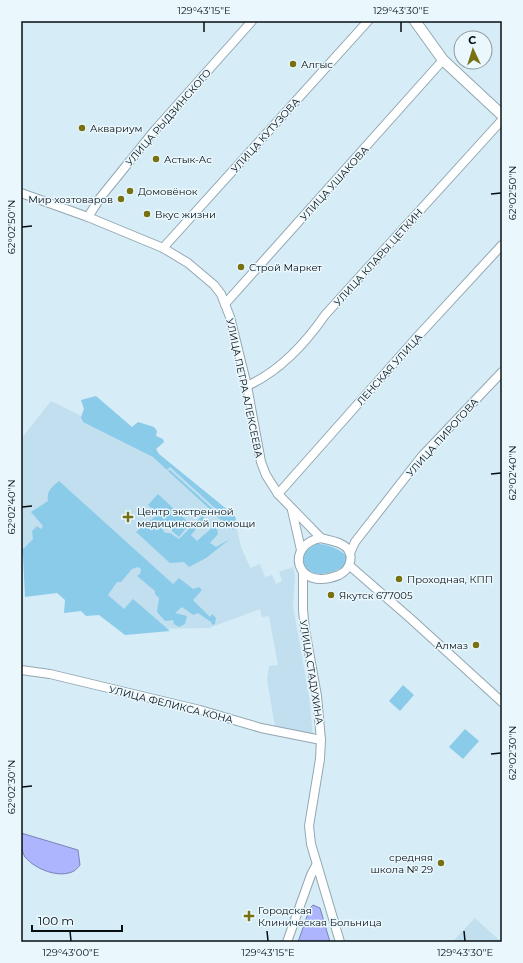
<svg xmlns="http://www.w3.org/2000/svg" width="523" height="963" viewBox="0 0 523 963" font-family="Montserrat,sans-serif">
<rect width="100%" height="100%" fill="#d6ecf7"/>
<g fill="#c1dfee">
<path d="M51 401 158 454 234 516 241 547 253 574 250 568 260 564 265 577 272 575 276 584 282 581 279 572 293 567 295 575 293 606 309 697 313 735 275 726 267 680 269 666 278 665 269 616 262 617 260 609 209 628 151 629 21 551V439Z"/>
<path d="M475 918 501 942H452Z"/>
</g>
<g fill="#8bcbea">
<path d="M96 396 132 427 138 422 154 427 157 431 156 436 163 439 164 442 156 449 159 454 234 515 236 519 233 530 214 514 217 510 170 467 167 470 153 457 83 422 81 417 84 409 81 400Z"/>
<path d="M170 470 214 510 213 512 168 471Z"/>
<path d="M59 481 173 584 179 578 193 589 199 587 202 590 193 600 210 617 212 614 216 618 215 624 212 625 211 622 198 613 193 615 182 607 175 613 187 616 185 624 179 627 174 624 173 620 165 621 157 612 159 598 155 594V591L137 576 140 574 141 569 138 567 132 569 121 582H117L108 595 124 609 133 599 170 631 125 635 99 615 86 616 81 611 64 613 65 600 57 593 25 597 23 555 21 553V547L23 549 33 539 32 531 37 526 41 529 43 526 31 512 48 501C46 491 53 486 59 481Z"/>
<path d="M158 494 187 521V527L179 537 172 531 170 524 166 523 162 529 165 533H170L179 539 202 516 204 517 203 521 191 535 197 541 213 527 217 529 218 534 210 543 216 547 230 539 206 558 189 567 184 562 170 563 136 532 156 516 153 509 148 505Z"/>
<path d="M317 544C329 543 363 557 339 569 304 586 291 554 317 544Z"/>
<path d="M403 685 414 695 400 711 389 701Z"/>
<path d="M465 729 479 741 463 759 449 747Z"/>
</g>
<g fill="#acb5fd" stroke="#7a83b6">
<path d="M21 833 78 850 80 865C79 866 76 870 74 871 59 879 35 869 25 857 21 851 21 840 21 833Z"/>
<path d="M313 905 320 908 330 942H298L310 908Z"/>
</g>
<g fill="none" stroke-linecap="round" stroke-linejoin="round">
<g stroke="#93a7b1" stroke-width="10">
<g id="minor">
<path d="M21 193 88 217 163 248 188 263 214 285 221 294 230 317 247 386 261 462 266 475 278 494 321 538"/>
<path d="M88 217 100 198 155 130 252 21"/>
<path d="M163 248 368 21"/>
<path d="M225 304 443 60"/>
<path d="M247 386C280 371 305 344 325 315L502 120"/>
<path d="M278 494 418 336 502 245"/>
<path d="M292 510 301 550"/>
<path d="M321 538C327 540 335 541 341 544 356 551 352 569 339 575 294 593 285 544 321 538Z"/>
<path d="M350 553 355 542 422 456 502 372"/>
<path d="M350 566 411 619 502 702"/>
<path d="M303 573V610L305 630 317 696 321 740 320 759 309 826 311 844 340 942"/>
<path d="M21 670 50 674 200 710 261 728 321 740"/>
<path d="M287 942 311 875 317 864"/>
</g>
</g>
<g stroke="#93a7b1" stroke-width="12">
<path id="major" d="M415 21 443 60 502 115"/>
</g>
<use href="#minor" stroke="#fff" stroke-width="8"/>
<use href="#major" stroke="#fff" stroke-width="10"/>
</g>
<path fill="none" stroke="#070e11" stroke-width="1.5" d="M204 22V32M401 22V32M491 194 501 193M22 227 32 226M491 474 501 473M22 507 32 506M491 754 501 753M22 787 32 786M70 931 71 941M267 931 268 941M464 931 465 941"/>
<g fill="#777112" stroke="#eaf8fe" stroke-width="1.5">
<circle cx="293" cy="64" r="4"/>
<circle cx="82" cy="128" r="4"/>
<circle cx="156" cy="159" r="4"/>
<circle cx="130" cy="191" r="4"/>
<circle cx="121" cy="199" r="4"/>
<circle cx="147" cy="214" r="4"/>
<circle cx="241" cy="267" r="4"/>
<path d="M126 511h4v4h4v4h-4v4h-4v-4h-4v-4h4z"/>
<circle cx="399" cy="579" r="4"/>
<circle cx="331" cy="595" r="4"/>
<circle cx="476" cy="645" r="4"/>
<circle cx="441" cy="863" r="4"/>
<path d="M247 910h4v4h4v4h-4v4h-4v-4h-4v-4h4z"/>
</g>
<g text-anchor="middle" stroke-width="3" stroke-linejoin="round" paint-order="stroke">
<g font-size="10" fill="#070e11" stroke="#eaf8fe" text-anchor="start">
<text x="301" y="68">Алгыс</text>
<text x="90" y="132">Аквариум</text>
<text x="164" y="163">Астык-Ас</text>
<text x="138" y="195">Домовёнок</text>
<text x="113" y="203" text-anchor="end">Мир хозтоваров</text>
<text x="155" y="218">Вкус жизни</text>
<text x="249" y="271">Строй Маркет</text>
<text x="137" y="515">Центр экстренной<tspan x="137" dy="12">медицинской помощи</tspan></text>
<text x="407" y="583">Проходная, КПП</text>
<text x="339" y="599">Якутск 677005</text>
<text x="468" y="649" text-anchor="end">Алмаз</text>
<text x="433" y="861" text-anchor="end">средняя<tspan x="433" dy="12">школа № 29</tspan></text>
<text x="258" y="914">Городская<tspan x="258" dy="12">Клиническая Больница</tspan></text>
</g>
<g font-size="10" fill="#070e11" stroke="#eaf8fe">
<text transform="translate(168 117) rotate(-49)" y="4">УЛИЦА РЫДЗИНСКОГО</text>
<text transform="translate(265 135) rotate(-48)" y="4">УЛИЦА КУТУЗОВА</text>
<text transform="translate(334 183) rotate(-48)" y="4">УЛИЦА УШАКОВА</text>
<text transform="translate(378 257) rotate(-48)" y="4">УЛИЦА КЛАРЫ ЦЕТКИН</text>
<text transform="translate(389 369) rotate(-48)" y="4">ЛЕНСКАЯ УЛИЦА</text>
<text transform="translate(245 388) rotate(78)" y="4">УЛИЦА ПЕТРА АЛЕКСЕЕВА</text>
<text transform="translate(442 437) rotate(-48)" y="4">УЛИЦА ПИРОГОВА</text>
<text transform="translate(312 672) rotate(81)" y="4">УЛИЦА СТАДУХИНА</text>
<text transform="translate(171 704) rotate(14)" y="4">УЛИЦА ФЕЛИКСА КОНА</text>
</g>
</g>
<rect width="523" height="963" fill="none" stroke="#eaf8fe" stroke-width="44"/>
<g transform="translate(473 50) rotate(356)"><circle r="19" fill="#eaf8fe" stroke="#8f9a9f"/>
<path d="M0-3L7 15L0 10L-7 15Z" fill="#777112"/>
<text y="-6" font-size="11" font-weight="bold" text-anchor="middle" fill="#070e11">С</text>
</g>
<path d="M32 925v6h90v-6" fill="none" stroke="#070e11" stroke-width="2"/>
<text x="38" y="925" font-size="12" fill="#070e11" stroke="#eaf8fe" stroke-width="3" paint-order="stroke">100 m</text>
<rect x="22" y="22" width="479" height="919" fill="none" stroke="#070e11" stroke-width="1.5"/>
<g font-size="10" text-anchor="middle" fill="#070e11">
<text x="204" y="14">129°43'15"E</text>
<text x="401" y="14">129°43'30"E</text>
<text transform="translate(512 193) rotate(-90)" y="4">62°02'50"N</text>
<text transform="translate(11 227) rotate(-90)" y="4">62°02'50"N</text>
<text transform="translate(512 473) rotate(-90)" y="4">62°02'40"N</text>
<text transform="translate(11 507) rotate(-90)" y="4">62°02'40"N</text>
<text transform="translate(512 753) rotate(-90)" y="4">62°02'30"N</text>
<text transform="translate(11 787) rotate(-90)" y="4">62°02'30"N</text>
<text x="71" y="956">129°43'00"E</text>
<text x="268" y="956">129°43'15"E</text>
<text x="465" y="956">129°43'30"E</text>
</g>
</svg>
